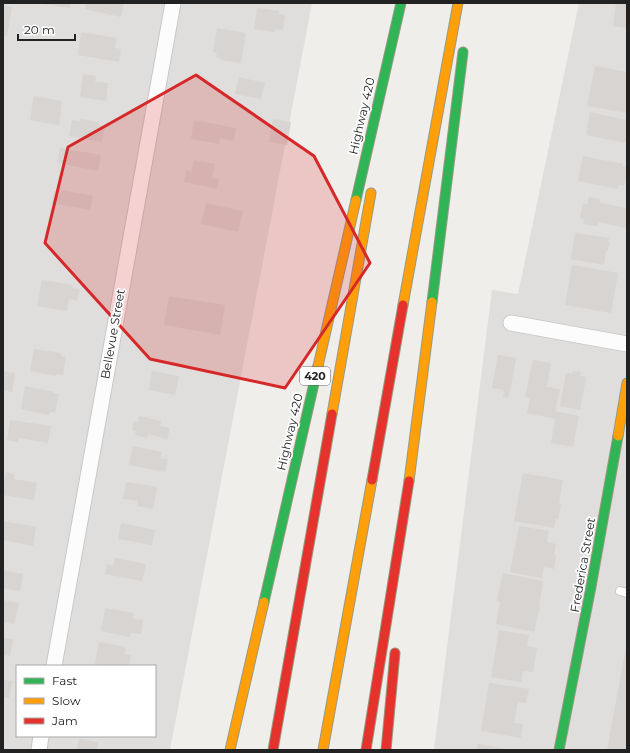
<svg xmlns="http://www.w3.org/2000/svg" width="630" height="753" viewBox="0 0 630 753" font-family="Montserrat,sans-serif">
<rect width="100%" height="100%" fill="#f0eeeb"/>
<g fill="#dfdedc" fill-rule="evenodd">
<path d="M3 3H312L170 750H3ZM17 666H155V736H17Z"/>
<path d="M579 3H627V750H434L492 290 518 294Z"/>
</g>
<g fill="#d7d4d2">
<path d="M43 3H70V8L43 4Z"/>
<path d="M86 3H124L121 17 85 9Z"/>
<path d="M616 3H627V28L613 26Z"/>
<path d="M3 5 12 7 7 36 3 35Z"/>
<path d="M257 8 279 11V14L285 15 283 30 275 29V32L254 29Z"/>
<path d="M217 28 246 33 241 63 220 60V58L216 57 217 53 213 52Z"/>
<path d="M81 32 117 38 115 48 121 49 119 62 78 55Z"/>
<path d="M595 66 627 72V113L587 106Z"/>
<path d="M83 74 96 76 95 82 108 83 106 101 80 97Z"/>
<path d="M239 77 265 83 261 99 235 94Z"/>
<path d="M34 96 62 101 59 125 30 120Z"/>
<path d="M590 112 627 120V143L586 135Z"/>
<path d="M81 119 99 122V125L105 126 102 142 69 136 72 120 80 121Z"/>
<path d="M273 119 291 122 287 145 269 142Z"/>
<path d="M194 120 236 128 234 141 220 138 219 144 191 139Z"/>
<path d="M60 148 101 155 98 171 57 163Z"/>
<path d="M583 156 623 164 622 166 627 167V174L624 186 619 185 618 189 578 181Z"/>
<path d="M194 160 215 164 212 178 219 179 217 189 184 182 186 170 191 172Z"/>
<path d="M61 190 93 196 90 210 52 203 54 191 61 192Z"/>
<path d="M589 197 600 199V203L627 208V228L598 222 597 226 583 224 584 219 580 218 583 203 587 205Z"/>
<path d="M206 203 243 211 238 232 201 224Z"/>
<path d="M575 233 609 238 608 242H610L608 251H606L604 265 571 259Z"/>
<path d="M572 265 618 273 611 313 565 305Z"/>
<path d="M42 280 73 285 72 288 80 289 77 301 69 299 67 311 37 306Z"/>
<path d="M169 296 225 305 220 335 164 325Z"/>
<path d="M34 349 61 353V356L66 357 63 375 56 374V376L30 371Z"/>
<path d="M498 355 516 358 510 391 508 398 503 397 504 390 492 388Z"/>
<path d="M533 360 551 363 547 387 560 389 555 411 579 416 573 447 551 443 555 419 527 413 530 398 525 397Z"/>
<path d="M3 371 15 373 12 392 3 390Z"/>
<path d="M152 371 179 376 175 395 149 390Z"/>
<path d="M573 371 581 372 580 376 586 377 580 410 560 406 566 373 572 374Z"/>
<path d="M25 386 54 392 53 393 59 394 55 413 50 412 49 415 21 409Z"/>
<path d="M139 416 161 421 160 426 170 428 167 439 148 434 147 438 135 435 136 431 132 430 134 421 138 422Z"/>
<path d="M10 420 51 426 48 443 19 438 18 442 7 440Z"/>
<path d="M133 446 162 452 160 458 168 459 165 472 129 465Z"/>
<path d="M6 472 15 474 14 479 37 483 34 500 3 495V489Z"/>
<path d="M523 473 563 480 559 503 561 504 558 519H556L554 528 514 521Z"/>
<path d="M126 482 157 487 153 509 137 506 138 501 123 499Z"/>
<path d="M3 521 36 527 33 546 3 540Z"/>
<path d="M121 523 155 530 152 545 118 539Z"/>
<path d="M519 526 549 531 547 542 556 544 554 555H556L554 569 544 567 542 578 510 572Z"/>
<path d="M115 558 146 564 142 581 105 574 107 564 113 566Z"/>
<path d="M3 570 23 574 20 591 3 588Z"/>
<path d="M503 573 543 581 539 606H540L534 632 496 624 500 602 497 601Z"/>
<path d="M3 600 19 603 14 624 3 622Z"/>
<path d="M105 608 134 613 133 619 143 620 141 634 131 633 130 637 101 631Z"/>
<path d="M499 630 529 635 527 646 537 648 533 672 523 671 521 682 491 677Z"/>
<path d="M3 638 13 639 10 656 3 655Z"/>
<path d="M99 642 126 647 124 654 131 655 129 666 121 665V666H110L95 664Z"/>
<path d="M626 647H627V750H607Z"/>
<path d="M3 680 12 681 9 698 3 697Z"/>
<path d="M489 683 529 689 526 703 518 702 514 723 523 724 521 738 481 731Z"/>
<path d="M79 739 98 742 97 750H77Z"/>
<path d="M478 744 506 749V750H477Z"/>
</g>
<g fill="none" stroke-linecap="round" stroke-linejoin="round">
<g stroke="#c9c8c7" stroke-width="10">
<path id="lane" d="M620 591 627 593"/>
</g>
<g stroke="#c9c8c7" stroke-width="17">
<g id="street">
<path d="M511 323 627 344"/>
<path d="M54 666 173 3"/>
<path d="M39 750 41 736"/>
</g>
</g>
<g stroke="#999a82" stroke-width="11">
<g id="fast">
<path d="M356 200 401 3"/>
<path d="M432 302 463 52"/>
<path d="M264 602 318 366"/>
<path d="M559 750 591 587 618 436"/>
</g>
</g>
<g stroke="#999a82" stroke-width="11">
<g id="slow">
<path d="M403 305 458 3"/>
<path d="M318 366 356 200"/>
<path d="M332 414 371 193"/>
<path d="M618 436 627 383"/>
<path d="M409 481 432 302"/>
<path d="M230 750 264 602"/>
<path d="M323 750 372 480"/>
</g>
</g>
<g stroke="#999a82" stroke-width="11">
<g id="jam">
<path d="M372 480 403 305"/>
<path d="M273 750 332 414"/>
<path d="M366 750 409 481"/>
<path d="M386 750 395 653"/>
</g>
</g>
<use href="#lane" stroke="#fdfcfc" stroke-width="8"/>
<use href="#street" stroke="#fdfcfc" stroke-width="15"/>
<use href="#fast" stroke="#30b455" stroke-width="9"/>
<use href="#slow" stroke="#ff9f0a" stroke-width="9"/>
<use href="#jam" stroke="#e5322d" stroke-width="9"/>
</g>
<path fill="#d62828" fill-opacity="0.2" stroke="#d62828" stroke-width="3" stroke-linejoin="round" d="M196 75 314 156 370 263 285 388 150 359 45 243 68 147Z"/>
<g text-anchor="middle" stroke-width="3.5" stroke-linejoin="round" paint-order="stroke">
<rect fill="#fff" stroke="#646464" stroke-width="1" x="300" y="367" width="30" height="18" rx="3"/>
<g font-size="11" font-weight="bold" fill="#222">
<text x="315" y="380">420</text>
</g>
<g font-size="12" fill="#222" stroke="#fff">
<text transform="translate(362 116) rotate(-77)" y="4">Highway 420</text>
<text transform="translate(113 334) rotate(-80)" y="4">Bellevue Street</text>
<text transform="translate(290 432) rotate(-77)" y="4">Highway 420</text>
<text transform="translate(583 565) rotate(-80)" y="4">Frederica Street</text>
</g>
</g>
<rect width="630" height="753" fill="none" stroke="#222222" stroke-width="8"/>
<rect x="16" y="665" width="140" height="72" fill="#ffffff" stroke="#a7a7a7"/>
<rect x="24" y="678" width="20" height="6" fill="#30b455" stroke="#a7a7a7"/>
<text x="52" y="685" font-size="12" fill="#222222">Fast</text>
<rect x="24" y="698" width="20" height="6" fill="#ff9f0a" stroke="#a7a7a7"/>
<text x="52" y="705" font-size="12" fill="#222222">Slow</text>
<rect x="24" y="718" width="20" height="6" fill="#e5322d" stroke="#a7a7a7"/>
<text x="52" y="725" font-size="12" fill="#222222">Jam</text>
<path d="M18 34v6h57v-6" fill="none" stroke="#222222" stroke-width="2"/>
<text x="24" y="34" font-size="12" fill="#222222" stroke="#ffffff" stroke-width="3" paint-order="stroke">20 m</text>
</svg>
